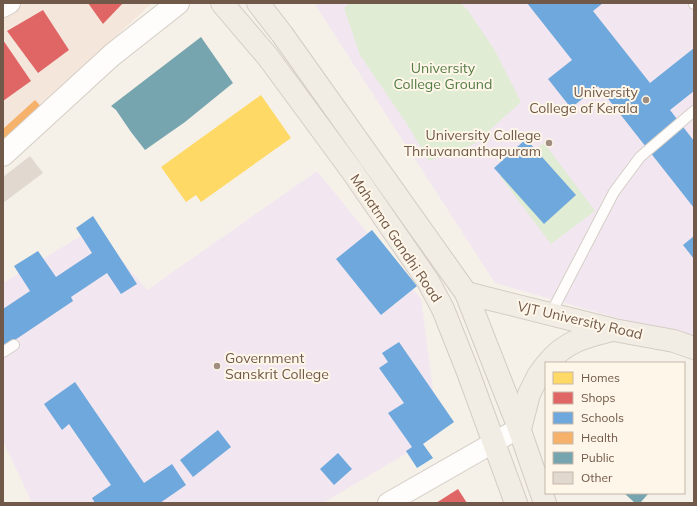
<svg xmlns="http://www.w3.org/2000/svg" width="697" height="506" viewBox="0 0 697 506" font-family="Mulish,sans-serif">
<rect width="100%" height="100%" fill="#f5f1e8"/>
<path fill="#f5e6db" d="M3 3H152L3 140Z"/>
<g fill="#f2e7f0">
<path d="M314 3H694V340L495 283Z"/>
<path d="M317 171 421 299 439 434 323 503H32L3 441V283L94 228 147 290Z"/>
</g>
<g fill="#e0ecd3">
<path d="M350 3H460L467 9 494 49 521 102 474 144 429 161 407 124 360 55 344 8Z"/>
<path d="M544 143 595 211 551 244 500 176Z"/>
</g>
<path fill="#ffd966" d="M261 95 291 138 201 202 196 195 186 202 161 167Z"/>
<g fill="#e06666">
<path d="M88 3H123L103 24Z"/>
<path d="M43 10 69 50 38 73 7 31Z"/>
<path d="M3 40 31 81 3 101Z"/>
<path d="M458 489 467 503H436Z"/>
</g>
<g fill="#6fa8dc">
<path d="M527 3H603L593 11 650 83 694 48V91L670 110 694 141V208L598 86 571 108 548 79 572 60Z"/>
<path d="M526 139 576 195 544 224 494 168Z"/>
<path d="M93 216 137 284 121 294 107 273 71 297 73 301 3 348V309L30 291 14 266 38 251 56 277 92 253 76 228Z"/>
<path d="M372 230 417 286 381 315 336 259Z"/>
<path d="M694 236V259L683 245Z"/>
<path d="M399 342 454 422 423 444 433 458 417 468 406 451 412 447 388 413 404 403 379 368 388 362 382 353Z"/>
<path d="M75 382 144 483 172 464 186 485 160 503H95L92 498 111 485 69 424 62 430 44 404Z"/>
<path d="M218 430 231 447 193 477 180 460Z"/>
<path d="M338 453 352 469 334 485 320 469Z"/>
</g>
<path fill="#f6b26b" d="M35 100 46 112 3 152V129Z"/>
<g fill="#76a5af">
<path d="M201 37 233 83 185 122 145 150 131 132 116 110 111 106Z"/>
<path d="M624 493H649L640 503H635Z"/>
</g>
<path fill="#e1d9d0" d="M30 156 43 173 3 203V177Z"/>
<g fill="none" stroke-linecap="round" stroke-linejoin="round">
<g stroke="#d4cec6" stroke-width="12">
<g id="lane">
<path d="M694 3V4"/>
<path d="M551 313 614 192 640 157 694 111"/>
<path d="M3 352 14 345"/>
</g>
</g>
<g stroke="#d4cec6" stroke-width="22">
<g id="street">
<path d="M3 7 10 3"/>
<path d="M388 503 519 428"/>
</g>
</g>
<g stroke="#d4cdc4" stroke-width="24">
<path id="secondary" d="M3 155 112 55 178 3"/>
</g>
<g stroke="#d4ccc5" stroke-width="24">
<g id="primary">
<path d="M222 3 268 57 352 171 428 281 443 309 468 372 516 503"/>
<path d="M258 3 282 34 466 293 519 428 545 503"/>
<path d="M466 293 614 330 674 341 694 348"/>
<path d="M548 363C564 342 587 336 612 330"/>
<path d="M519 428 521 425 529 394 538 376 546 365"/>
</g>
</g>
<use href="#lane" stroke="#fefdfc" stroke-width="10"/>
<use href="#street" stroke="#fefdfc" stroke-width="20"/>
<use href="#secondary" stroke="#fefdfc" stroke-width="22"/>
<use href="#primary" stroke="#f1ede5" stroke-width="22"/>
</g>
<g fill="#9f8e81" stroke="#fef6e8" stroke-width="1.5">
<circle cx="646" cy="100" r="4"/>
<circle cx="549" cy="143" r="4"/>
<circle cx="217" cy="366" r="4"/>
</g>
<g text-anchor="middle" stroke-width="4" stroke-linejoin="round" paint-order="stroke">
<g font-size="14" fill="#547c45" stroke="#fef6e8">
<text x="443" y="73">University<tspan x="443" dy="16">College Ground</tspan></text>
</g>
<g font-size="14" fill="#71594a" stroke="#fef6e8" text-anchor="end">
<text x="638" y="97">University<tspan x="638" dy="16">College of Kerala</tspan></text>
<text x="541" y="140">University College<tspan x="541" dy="16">Thriuvananthapuram</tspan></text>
<text x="225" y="363" text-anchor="start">Government<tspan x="225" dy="16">Sanskrit College</tspan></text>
</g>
<g font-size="14" fill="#71594a" stroke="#fef6e8">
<text transform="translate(396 238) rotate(56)" y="5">Mahatma Gandhi Road</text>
<text transform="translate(580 320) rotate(13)" y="5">VJT University Road</text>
</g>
</g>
<rect width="697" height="506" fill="none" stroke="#71594a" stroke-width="8"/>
<rect x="545" y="362" width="140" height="132" fill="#fef6e8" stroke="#c6b7a9"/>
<rect x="553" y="372" width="20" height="12" fill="#ffd966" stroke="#c6b7a9"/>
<text x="581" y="382" font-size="12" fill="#71594a">Homes</text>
<rect x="553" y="392" width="20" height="12" fill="#e06666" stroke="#c6b7a9"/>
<text x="581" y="402" font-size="12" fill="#71594a">Shops</text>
<rect x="553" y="412" width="20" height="12" fill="#6fa8dc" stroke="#c6b7a9"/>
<text x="581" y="422" font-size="12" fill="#71594a">Schools</text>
<rect x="553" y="432" width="20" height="12" fill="#f6b26b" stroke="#c6b7a9"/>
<text x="581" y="442" font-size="12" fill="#71594a">Health</text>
<rect x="553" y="452" width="20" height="12" fill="#76a5af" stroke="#c6b7a9"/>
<text x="581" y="462" font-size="12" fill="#71594a">Public</text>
<rect x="553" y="472" width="20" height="12" fill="#e1d9d0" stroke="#c6b7a9"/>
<text x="581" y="482" font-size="12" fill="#71594a">Other</text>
</svg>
